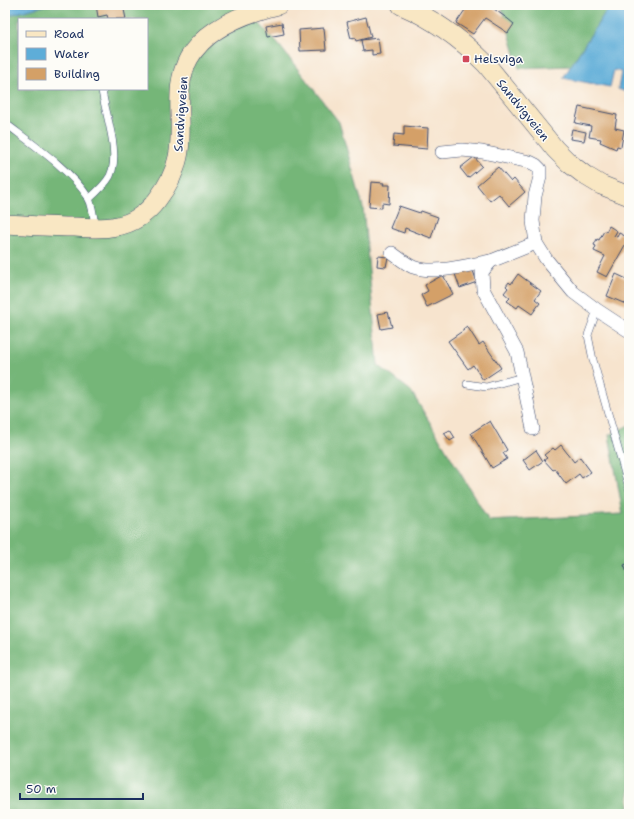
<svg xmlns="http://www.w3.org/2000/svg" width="634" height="819" viewBox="0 0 634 819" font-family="'Shantell Sans',sans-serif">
<rect width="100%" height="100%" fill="#fdfcf7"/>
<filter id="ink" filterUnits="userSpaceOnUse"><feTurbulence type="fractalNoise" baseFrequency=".025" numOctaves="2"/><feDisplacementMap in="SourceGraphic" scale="8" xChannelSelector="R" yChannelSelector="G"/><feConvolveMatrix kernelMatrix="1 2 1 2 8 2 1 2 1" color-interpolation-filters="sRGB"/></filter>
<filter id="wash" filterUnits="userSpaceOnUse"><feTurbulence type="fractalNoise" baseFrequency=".012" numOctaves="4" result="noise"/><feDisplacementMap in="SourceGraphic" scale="16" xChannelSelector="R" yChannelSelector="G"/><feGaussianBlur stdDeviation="0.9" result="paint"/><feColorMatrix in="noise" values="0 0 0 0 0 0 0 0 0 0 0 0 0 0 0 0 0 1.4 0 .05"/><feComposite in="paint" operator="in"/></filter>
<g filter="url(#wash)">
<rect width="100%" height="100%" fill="#f7e4ce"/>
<g fill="#74b678" stroke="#48726b" fill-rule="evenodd">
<path d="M47 5H254L247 10 279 45 339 122 363 207 378 365 411 391 489 521 623 514 609 435 629 425V814H5V16ZM19 19H147V89H19Z"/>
<path d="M501 5H610L571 66 519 68Z"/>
</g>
<g fill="#5eadd8" stroke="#3c6e9b">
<path d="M5 5H47L5 16Z"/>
<path d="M610 5H629V93L618 89 621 72 614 70 610 87 563 78Z"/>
</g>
<g id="blocks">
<g fill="#d4a067">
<path d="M96 5H123L126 19H108L107 15 98 17Z"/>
<path d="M458 5H478L484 9 486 7 490 6 508 19 514 24 508 33 485 18 473 34 456 23 465 10Z"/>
<path d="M366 17 371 37 356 41 355 38 351 39 347 22Z"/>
<path d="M282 23 284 34 268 37 266 26Z"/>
<path d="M324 28 326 50 300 51 299 30Z"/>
<path d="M378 38 380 54 372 55V50L363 51 361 40Z"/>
<path d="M579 107 617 115 615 128 624 130 621 147 617 146 616 149 600 142 601 139 589 137 591 126 575 123Z"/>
<path d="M404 126 428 128 427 149 393 146 394 134 404 135Z"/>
<path d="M572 129 586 132 584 141 570 139Z"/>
<path d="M474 157 482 166 468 178 460 168Z"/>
<path d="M498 167 511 182 514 179 525 192 509 206 499 194 490 201 477 185Z"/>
<path d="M371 182 384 183 383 185H390L389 204 382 203V208L369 207Z"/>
<path d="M399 206 420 213 421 211 438 217 431 238 405 228 404 233 390 228Z"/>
<path d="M609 226 617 231 614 236 617 237 619 233 629 238 607 277 597 272 605 256 594 251 596 246 594 245 597 239 599 240 604 231 606 232Z"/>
<path d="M378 256 388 257 386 267 377 266Z"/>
<path d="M472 268 477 282 460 288 455 274Z"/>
<path d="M518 274 541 291 535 299 540 303 532 314 519 305 517 308 507 301 510 298 504 293 508 288 506 286 509 282 511 284Z"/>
<path d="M616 274 629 280 628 305 607 296Z"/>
<path d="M443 275 453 294 427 307 421 295 428 291 425 285Z"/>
<path d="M388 312 392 327 381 329 378 314Z"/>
<path d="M467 326 479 345 483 342 501 368 483 380 473 365 468 369 448 341 464 330 463 329Z"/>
<path d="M490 421 507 450 503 453 507 459 492 468 471 433Z"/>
<path d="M450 430 455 438 450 441 444 433Z"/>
<path d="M561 445 574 462 580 457 591 472 582 478 579 474 566 484 555 469 553 470 544 460 547 458 544 455 553 448 555 450Z"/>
<path d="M536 450 543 461 530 470 523 460Z"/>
<path d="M629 563V578L624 565Z"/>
</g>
</g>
</g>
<g filter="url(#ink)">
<use href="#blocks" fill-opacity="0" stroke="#3c4a6f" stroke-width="1"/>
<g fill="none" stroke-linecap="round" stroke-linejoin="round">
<g stroke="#3c4a6f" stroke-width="8">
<g id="lane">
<path d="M5 123C31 143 71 170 88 197 93 206 94 218 95 228"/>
<path d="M89 199C97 192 105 185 110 176 121 153 105 114 102 90"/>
<path d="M597 310 588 335 593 360 629 488"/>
<path d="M467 384 486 387 522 377"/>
</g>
</g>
<g stroke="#3c4a6f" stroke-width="14">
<g id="street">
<path d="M442 152 462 150 482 152 530 162 536 165 540 169V177L535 196 533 221 536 243 546 259 573 292 597 310 629 331"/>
<path d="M392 253C399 258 406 264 413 267 435 275 468 265 491 261"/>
<path d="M533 429 517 352 483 289 482 272 491 261 536 243"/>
</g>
</g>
<g stroke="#3c4a6f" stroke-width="20">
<g id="secondary">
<path d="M401 5C434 19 461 39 486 64L555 149 569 163 586 176 601 185 629 196"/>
<path d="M5 224C28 225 51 227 75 227 89 228 103 229 117 226 134 223 147 213 157 200 167 187 175 173 178 157 185 125 172 88 189 58 207 27 245 13 278 5"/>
</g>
</g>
<use href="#lane" stroke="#fff" stroke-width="7"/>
<use href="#street" stroke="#fff" stroke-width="13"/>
<use href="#secondary" stroke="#f9e7c3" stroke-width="19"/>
</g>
</g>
<rect fill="#d1495b" stroke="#fdfcf7" stroke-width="1.5" x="462" y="55" width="8" height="8" rx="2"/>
<g text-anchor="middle" stroke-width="3" stroke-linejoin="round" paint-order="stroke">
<g font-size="12" fill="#1b2f5e" stroke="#fdfcf7" text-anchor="start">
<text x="474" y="63">Helsviga</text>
</g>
<g font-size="12" fill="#1b2f5e" stroke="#fdfcf7">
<text transform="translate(523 110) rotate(51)" y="4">Sandvigveien</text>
<text transform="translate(181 114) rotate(-86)" y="4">Sandvigveien</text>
</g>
</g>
<rect width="634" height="819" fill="none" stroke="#fdfcf7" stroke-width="20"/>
<rect x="18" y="18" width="130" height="72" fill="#fdfcf7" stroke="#a3aaba"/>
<rect x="26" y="31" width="20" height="6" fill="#f9e7c3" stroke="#a3aaba"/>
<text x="54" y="38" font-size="12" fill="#1b2f5e">Road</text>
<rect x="26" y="48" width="20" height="12" fill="#5eadd8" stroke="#a3aaba"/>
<text x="54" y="58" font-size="12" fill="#1b2f5e">Water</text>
<rect x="26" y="68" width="20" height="12" fill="#d4a067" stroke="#a3aaba"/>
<text x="54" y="78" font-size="12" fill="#1b2f5e">Building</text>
<path d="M20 793v6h123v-6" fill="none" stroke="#1b2f5e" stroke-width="2"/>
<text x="26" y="793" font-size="12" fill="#1b2f5e" stroke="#fdfcf7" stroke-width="3" paint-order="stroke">50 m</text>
</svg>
